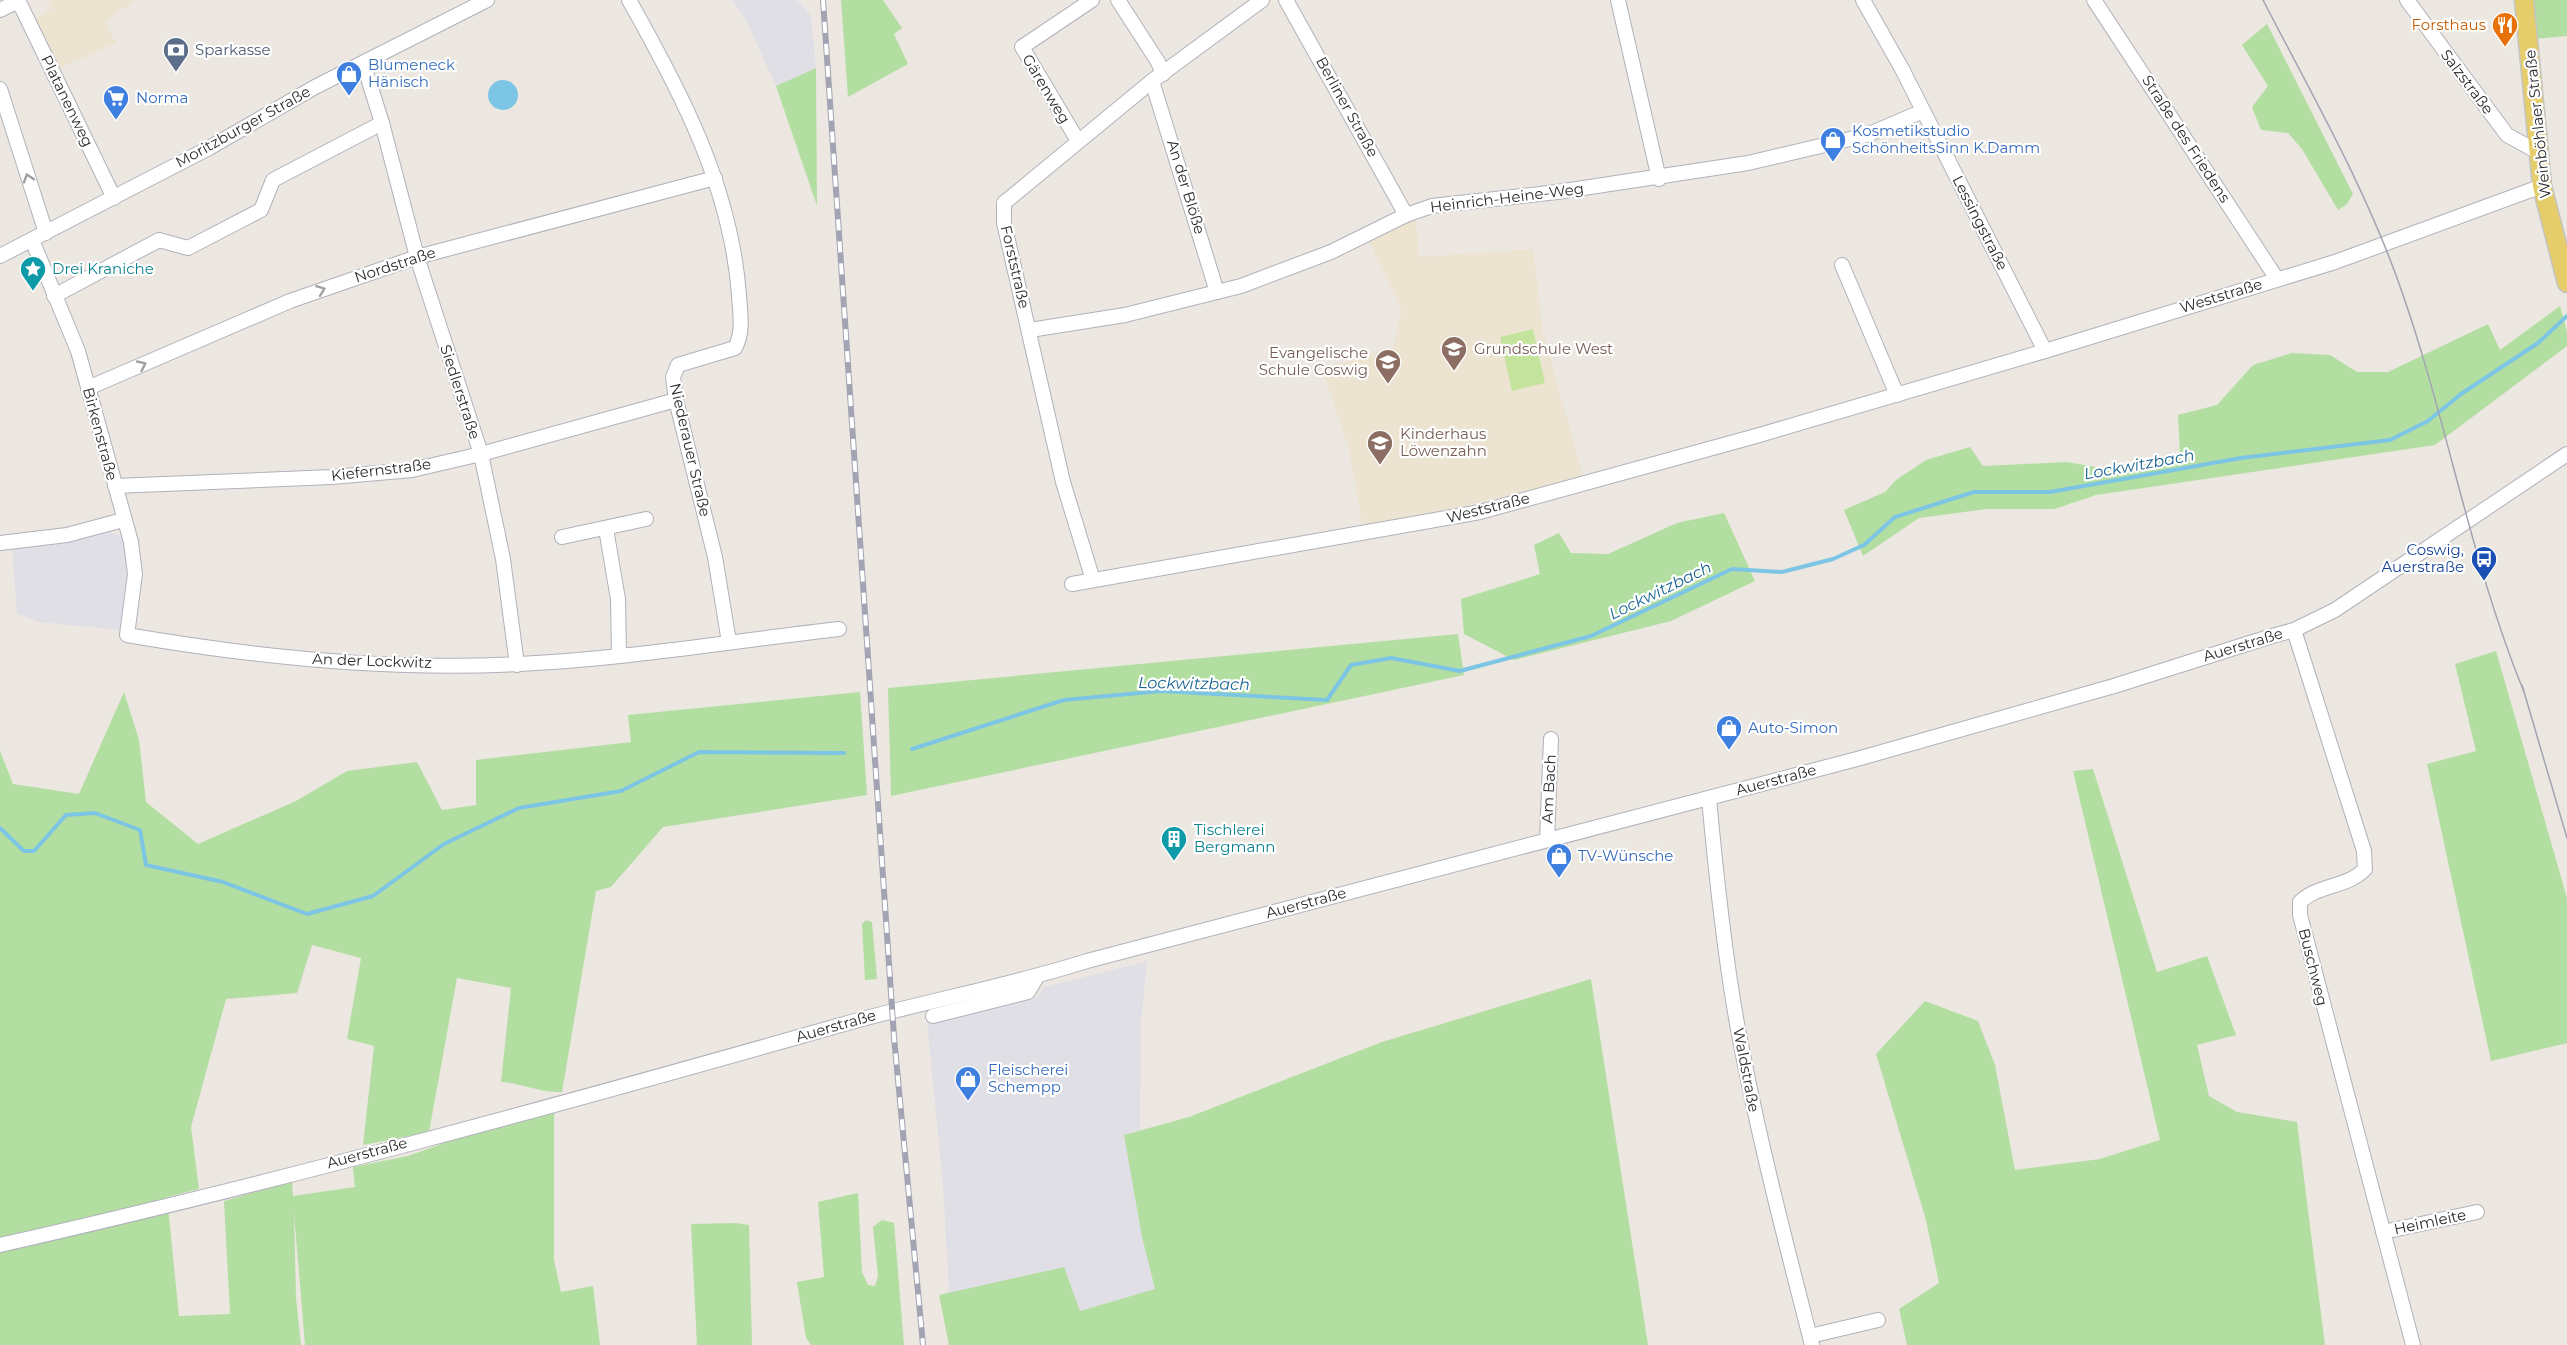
<svg xmlns="http://www.w3.org/2000/svg" width="2567" height="1345" viewBox="0 0 2567 1345" font-family="Montserrat,sans-serif">
<rect width="100%" height="100%" fill="#ece7e0"/>
<g fill="#e1dfe6">
<path d="M732 0H797L811 15 816 68 776 86 746 20Z"/>
<path d="M109 532 120 536 126 546 127 604 121 630 38 622 17 613 12 548 58 544Z"/>
<path d="M1147 961 1141 1023 1140 1131 1126 1134 1142 1237 1155 1289 1080 1311 1063 1267 949 1293 943 1186 927 1021 1037 997 1044 987Z"/>
</g>
<g fill="#ece4d1">
<path d="M47 0H136L105 21 116 43 56 70 35 19 52 9Z"/>
<path d="M1416 218 1419 257 1533 249 1543 333 1584 478 1363 529 1349 449 1322 368 1393 348 1402 311 1368 240Z"/>
</g>
<g fill="#b3dea1">
<path d="M841 0H883L902 28 894 34 908 64 848 97Z"/>
<path d="M2532 0H2567V36L2533 39Z"/>
<path d="M2267 24 2353 194 2347 204 2338 210 2302 149 2288 133 2261 130 2252 107 2268 86 2242 45Z"/>
<path d="M816 68 817 206 776 86Z"/>
<path d="M2560 306 2567 332V346L2435 445 2096 495 2054 509H1987L1919 518 1863 556 1844 510 1885 492 1896 480 1926 460 1970 447 1983 466 2067 462 2113 470 2180 455 2178 415 2217 405 2253 365 2292 353 2330 355 2357 372H2388L2488 324 2500 350Z"/>
<path d="M1724 513 1755 581 1671 621 1514 660 1464 634 1461 599 1540 574 1534 545 1559 533 1571 553 1608 554 1677 523Z"/>
<path d="M1458 634 1464 675 891 796 888 688Z"/>
<path d="M2496 651 2567 898V1043L2491 1061 2427 764 2476 751 2455 664Z"/>
<path d="M124 692 139 740 146 802 198 844 296 801 347 771 417 762 442 810 476 805V760L631 742 628 715 860 692 867 795 663 827 611 887 596 891 562 1092C541 1093 522 1083 501 1082L511 988 457 978 429 1132 363 1145 374 1046 347 1039 361 958 312 945 297 993 226 999 191 1127 199 1189 167 1197 179 1316 230 1314 224 1201 292 1182 293 1196 355 1187 353 1167 408 1156 447 1142 554 1112V1260L561 1292 593 1286 600 1345H305L294 1213 296 1298 301 1345H0V751L13 784 79 794Z"/>
<path d="M2093 769 2157 972 2207 956 2236 1035 2197 1045 2209 1096 2237 1112 2297 1122 2325 1345H1907L1899 1309 1939 1283 1926 1220 1876 1054 1925 1001 1978 1021 1995 1065 2015 1170 2100 1159 2160 1140 2073 771Z"/>
<path d="M866 920 872 922 877 979 865 980 862 924Z"/>
<path d="M1591 979 1648 1345H949L939 1295 1064 1267 1080 1311 1155 1289 1142 1237 1124 1135 1189 1117 1382 1042Z"/>
<path d="M858 1193 862 1272 868 1285 875 1286 878 1276 873 1227 882 1220 894 1223 904 1345H811L806 1338 797 1282 824 1277 818 1202Z"/>
<path d="M736 1223 749 1225 752 1345H697L691 1224Z"/>
</g>
<path fill="#c4e49e" d="M1533 329 1545 383 1512 391 1500 337Z"/>
<circle fill="#7cc5e5" cx="503" cy="95" r="15"/>
<g fill="none" stroke-linecap="round" stroke-linejoin="round">
<g stroke="#7cc5e5" stroke-width="4">
<path d="M912 749 1064 700 1161 691 1327 700 1351 665 1391 658 1460 671 1591 636 1732 569 1782 572 1833 559 1864 545 1895 517 1974 492H2050L2241 458 2390 440 2428 421 2461 394 2538 343 2567 316"/>
<path d="M0 828 24 851H34L66 815 95 813 140 830 146 865 223 882 307 914 373 896 444 844 519 808 621 791 699 752 844 753"/>
</g>
<g stroke="#b0b1bb" stroke-width="16">
<g id="minor">
<path d="M629 0C681 92 731 187 739 295 740 314 744 331 735 348L678 365 673 377 676 400 715 557 729 642"/>
<path d="M1118 0 1158 62 1163 74"/>
<path d="M1286 0 1406 215"/>
<path d="M1618 0 1659 179"/>
<path d="M1863 0 1902 69 2045 351"/>
<path d="M2094 0 2277 279"/>
<path d="M2407 0 2507 135 2538 152"/>
<path d="M0 10 12 4H20L114 198"/>
<path d="M361 64 367 75 382 123 417 257 481 454 503 559 517 665"/>
<path d="M1152 81 1217 292"/>
<path d="M0 89 46 233"/>
<path d="M1078 141 1022 47 1092 0"/>
<path d="M32 240 78 351 131 542 135 574 127 635C255 657 389 671 519 664 626 659 733 641 839 629"/>
<path d="M0 256 209 148 315 87 487 0"/>
<path d="M1842 265 1897 395"/>
<path d="M54 296 159 240 188 248 261 210 273 180 382 123"/>
<path d="M1030 330 1125 315 1241 286 1331 252 1406 215 1432 206 1557 192 1748 163 1867 135 1923 111"/>
<path d="M88 388 290 301 417 257 715 178"/>
<path d="M115 486 332 477 412 470 481 454 676 400"/>
<path d="M606 529 618 599 619 656"/>
<path d="M562 537 646 519"/>
<path d="M0 543 67 535 123 520"/>
<path d="M1093 580 1063 482 1004 223V203L1152 81 1262 0"/>
<path d="M1072 584 1480 512 1756 436 2045 351 2335 262 2542 186"/>
<path d="M2294 630 2364 851 2365 869C2347 888 2318 884 2300 902V915L2413 1345"/>
<path d="M1709 798C1716 875 1724 953 1738 1029 1758 1136 1785 1240 1812 1345"/>
<path d="M1547 840 1551 739"/>
<path d="M933 1016 1028 992 1037 977"/>
<path d="M2383 1232 2477 1212"/>
<path d="M0 1245C279 1182 555 1106 830 1028 915 1003 1002 988 1087 961L1857 759 2114 686 2272 636 2294 630 2335 610 2567 454"/>
<path d="M1810 1336 1878 1320"/>
</g>
</g>
<g stroke="#c4c4c4" stroke-width="21">
<path id="major" d="M2524 0 2542 186 2567 283"/>
</g>
<use href="#minor" stroke="#fff" stroke-width="14"/>
<use href="#major" stroke="#e5cd6b" stroke-width="18"/>
<g stroke="#a2a4b4" stroke-width="1.5">
<path d="M2263 0C2312 95 2367 190 2402 292 2448 424 2471 563 2524 692"/>
<path d="M2522 685 2567 838"/>
</g>
<g stroke="#a2a4b4" stroke-width="6">
<path id="rail" d="M823 0 894 1037 923 1345"/>
</g>
<use href="#rail" stroke="#fff" stroke-width="4" stroke-dasharray="11" stroke-linecap="butt"/>
</g>
<defs><path id="oneway-chevron" d="M-2-3.5L2.5 0L-2 3.5" fill="none" stroke-width="1.6" stroke-linecap="round" stroke-linejoin="round" transform="scale(1.5)"/></defs>
<g stroke="#a0a0a0">
<use href="#oneway-chevron" transform="translate(28 178) rotate(-108)"/>
<use href="#oneway-chevron" transform="translate(321 290) rotate(-20)"/>
<use href="#oneway-chevron" transform="translate(142 365) rotate(-25)"/>
</g>
<defs>
<g id="restaurant-pin" transform="scale(1.35)"><path d="M0 17L-7.5 6A9.5 9.5 0 1 1 7.5 6Z" fill="#e8710a" stroke="#fff"/><path d="M-5-6h1v4h1v-4h1v4h1v-4h1v5L-1.5 .5V6h-2V.5L-5-1ZM5-6V6H3V1.5H1.5Q1.5-4 5-6Z" fill="#fff"/></g>
<g id="bank-pin" transform="scale(1.35)"><path d="M0 17L-7.5 6A9.5 9.5 0 1 1 7.5 6Z" fill="#5c6f8a" stroke="#fff"/><path d="M-6-4H6V4H-6ZM0-2.3a2.3 2.3 0 1 0 0 4.6a2.3 2.3 0 1 0 0-4.6Z" fill="#fff"/></g>
<g id="shop-pin" transform="scale(1.35)"><path d="M0 17L-7.5 6A9.5 9.5 0 1 1 7.5 6Z" fill="#3f7fe0" stroke="#fff"/><path d="M-5-2.5h2.3a2.7 3.5 0 0 1 5.4 0H5L5.5 6h-11ZM-1.5-2.5h3a1.5 2.3 0 0 0-3 0Z" fill="#fff"/></g>
<g id="supermarket-pin" transform="scale(1.35)"><path d="M0 17L-7.5 6A9.5 9.5 0 1 1 7.5 6Z" fill="#3f7fe0" stroke="#fff"/><path d="M-6-5.5h2.5l.6 2H6L4.5 2H-2.5L-4.4-4H-6ZM-1.5 3.2a1.3 1.3 0 1 0 .1 0ZM3 3.2a1.3 1.3 0 1 0 .1 0Z" fill="#fff"/></g>
<g id="sight-pin" transform="scale(1.35)"><path d="M0 17L-7.5 6A9.5 9.5 0 1 1 7.5 6Z" fill="#0f9aa8" stroke="#fff"/><path d="M0-6L1.8-2.2L6-1.7L2.9 1.2L3.7 5.4L0 3.3L-3.7 5.4L-2.9 1.2L-6-1.7L-1.8-2.2Z" fill="#fff"/></g>
<g id="school-pin" transform="scale(1.35)"><path d="M0 17L-7.5 6A9.5 9.5 0 1 1 7.5 6Z" fill="#8d6e63" stroke="#fff"/><path d="M0-5L7-2L0 1L-7-2ZM-4 1L0 2.5L4 1V4Q0 6-4 4Z" fill="#fff"/></g>
<g id="bus-pin" transform="scale(1.35)"><path d="M0 17L-7.5 6A9.5 9.5 0 1 1 7.5 6Z" fill="#1a4fb4" stroke="#fff"/><path d="M-5-6H5V4H4V6H2V4H-2V6H-4V4H-5ZM-3.5-4V0h7V-4ZM-3.5 1.2v1.5H-2V1.2ZM2 1.2v1.5H3.5V1.2Z" fill="#fff"/></g>
<g id="building-pin" transform="scale(1.35)"><path d="M0 17L-7.5 6A9.5 9.5 0 1 1 7.5 6Z" fill="#0f9aa8" stroke="#fff"/><path d="M-4-6H4V6H1V3H-1V6H-4ZM-2.5-4.3h1.7v1.8h-1.7ZM.8-4.3h1.7v1.8H.8ZM-2.5-1h1.7V.8h-1.7ZM.8-1h1.7V.8H.8Z" fill="#fff"/></g>
</defs>
<g fill-rule="evenodd">
<use href="#restaurant-pin" x="2505" y="25"/>
<use href="#bank-pin" x="176" y="50"/>
<use href="#shop-pin" x="349" y="74"/>
<use href="#supermarket-pin" x="116" y="98"/>
<use href="#shop-pin" x="1833" y="140"/>
<use href="#sight-pin" x="33" y="269"/>
<use href="#school-pin" x="1454" y="349"/>
<use href="#school-pin" x="1388" y="362"/>
<use href="#school-pin" x="1380" y="443"/>
<use href="#bus-pin" x="2484" y="559"/>
<use href="#shop-pin" x="1729" y="728"/>
<use href="#building-pin" x="1174" y="839"/>
<use href="#shop-pin" x="1559" y="856"/>
<use href="#shop-pin" x="968" y="1079"/>
</g>
<g text-anchor="middle" stroke-width="4.5" stroke-linejoin="round" paint-order="stroke">
<g font-size="15" fill="#c56008" stroke="#fff" text-anchor="end">
<text x="2486" y="30">Forsthaus</text>
</g>
<g font-size="15" fill="#4e5e75" stroke="#fff" text-anchor="start">
<text x="195" y="55">Sparkasse</text>
</g>
<g font-size="15" fill="#366cbe" stroke="#fff" text-anchor="start">
<text x="368" y="70">Blumeneck<tspan x="368" dy="17">Hänisch</tspan></text>
<text x="136" y="103">Norma</text>
<text x="1852" y="136">Kosmetikstudio<tspan x="1852" dy="17">SchönheitsSinn K.Damm</tspan></text>
<text x="1748" y="733">Auto-Simon</text>
<text x="1578" y="861">TV-Wünsche</text>
<text x="988" y="1075">Fleischerei<tspan x="988" dy="17">Schempp</tspan></text>
</g>
<g font-size="15" fill="#2c2c2c" stroke="#fff">
<text transform="translate(2467 82) rotate(53)" y="5">Salzstraße</text>
<text transform="translate(1046 89) rotate(59)" y="5">Gärenweg</text>
<text transform="translate(67 101) rotate(64)" y="5">Platanenweg</text>
<text transform="translate(1347 107) rotate(61)" y="5">Berliner Straße</text>
<text transform="translate(2538 124) rotate(-96)" y="5">Weinböhlaer Straße</text>
<text transform="translate(243 127) rotate(-29)" y="5">Moritzburger Straße</text>
<text transform="translate(2186 139) rotate(57)" y="5">Straße des Friedens</text>
<text transform="translate(1186 187) rotate(73)" y="5">An der Blöße</text>
<text transform="translate(1507 198) rotate(-7)" y="5">Heinrich-Heine-Weg</text>
<text transform="translate(1980 223) rotate(63)" y="5">Lessingstraße</text>
<text transform="translate(395 265) rotate(-18)" y="5">Nordstraße</text>
<text transform="translate(1015 267) rotate(77)" y="5">Forststraße</text>
<text transform="translate(2221 296) rotate(-17)" y="5">Weststraße</text>
<text transform="translate(460 392) rotate(72)" y="5">Siedlerstraße</text>
<text transform="translate(100 434) rotate(75)" y="5">Birkenstraße</text>
<text transform="translate(690 450) rotate(77)" y="5">Niederauer Straße</text>
<text transform="translate(381 470) rotate(-7)" y="5">Kiefernstraße</text>
<text transform="translate(1488 508) rotate(-14)" y="5">Weststraße</text>
<text transform="translate(2243 645) rotate(-17)" y="5">Auerstraße</text>
<text transform="translate(372 661) rotate(2)" y="5">An der Lockwitz</text>
<text transform="translate(1776 780) rotate(-15)" y="5">Auerstraße</text>
<text transform="translate(1549 789) rotate(-87)" y="5">Am Bach</text>
<text transform="translate(1306 903) rotate(-15)" y="5">Auerstraße</text>
<text transform="translate(2313 967) rotate(76)" y="5">Buschweg</text>
<text transform="translate(836 1026) rotate(-16)" y="5">Auerstraße</text>
<text transform="translate(1746 1070) rotate(79)" y="5">Waldstraße</text>
<text transform="translate(367 1153) rotate(-15)" y="5">Auerstraße</text>
<text transform="translate(2430 1222) rotate(-12)" y="5">Heimleite</text>
</g>
<g font-size="15" fill="#0d838f" stroke="#fff" text-anchor="start">
<text x="52" y="274">Drei Kraniche</text>
<text x="1194" y="835">Tischlerei<tspan x="1194" dy="17">Bergmann</tspan></text>
</g>
<g font-size="15" fill="#785e54" stroke="#fff" text-anchor="start">
<text x="1474" y="354">Grundschule West</text>
<text x="1368" y="358" text-anchor="end">Evangelische<tspan x="1368" dy="17">Schule Coswig</tspan></text>
<text x="1400" y="439">Kinderhaus<tspan x="1400" dy="17">Löwenzahn</tspan></text>
</g>
<g font-size="15" fill="#164399" stroke="#fff" text-anchor="end">
<text x="2464" y="555">Coswig,<tspan x="2464" dy="17">Auerstraße</tspan></text>
</g>
<g font-size="16" font-style="italic" fill="#196593" stroke="#fff">
<text transform="translate(2139 464) rotate(-10)" y="6">Lockwitzbach</text>
<text transform="translate(1660 590) rotate(-26)" y="6">Lockwitzbach</text>
<text transform="translate(1194 683) rotate(1)" y="6">Lockwitzbach</text>
</g>
</g>
</svg>
